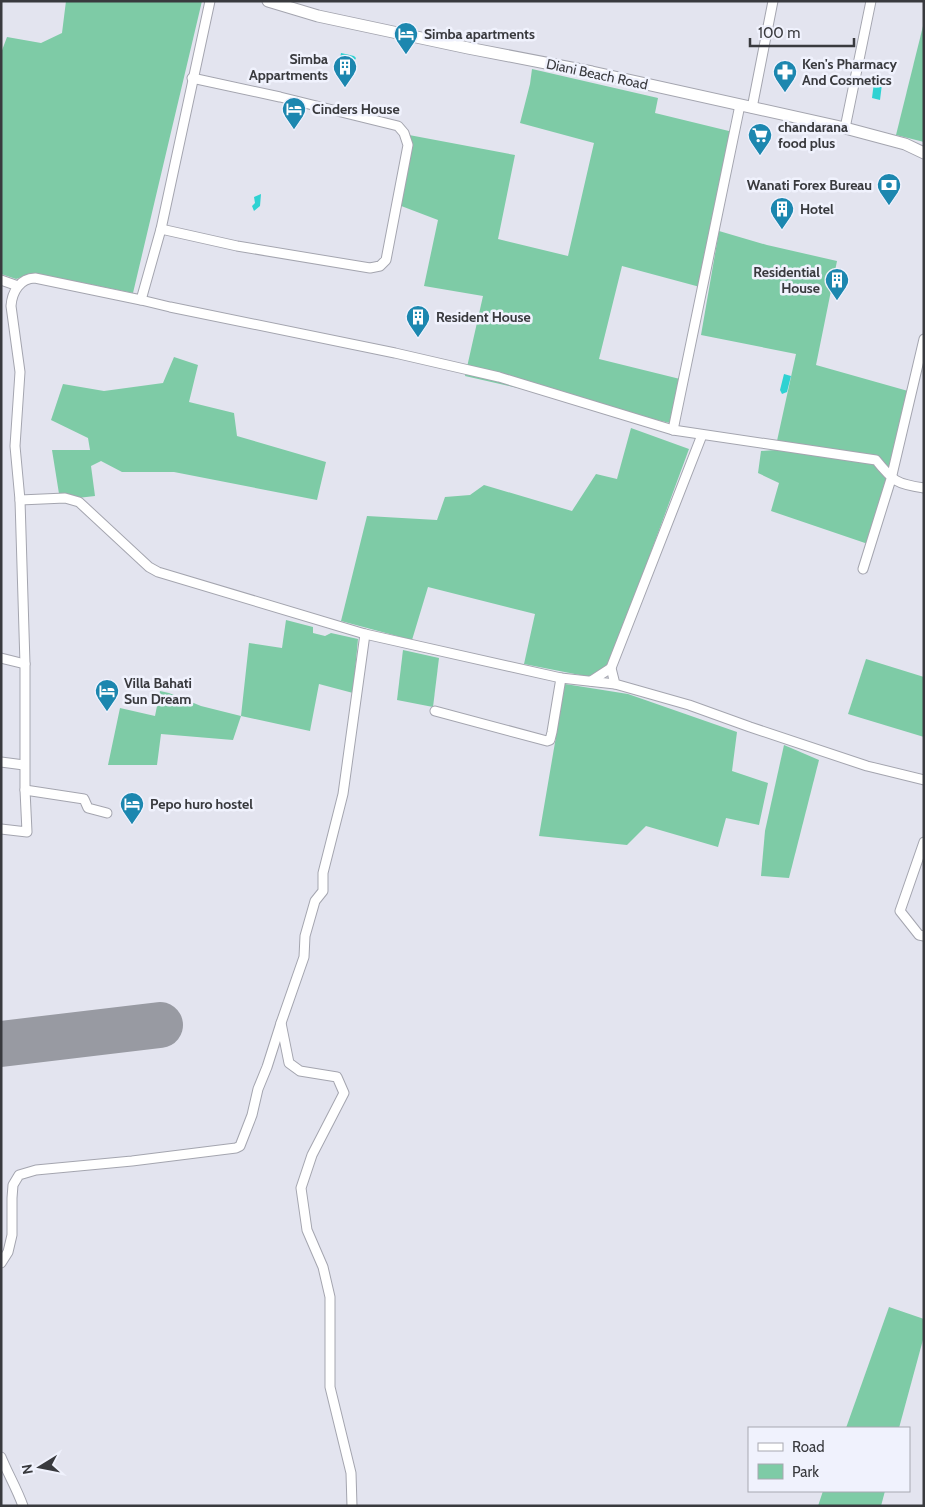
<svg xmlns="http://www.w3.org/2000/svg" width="925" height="1507" viewBox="0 0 925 1507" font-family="Cabin,sans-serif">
<rect width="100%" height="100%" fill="#e3e4ef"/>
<g fill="#7ecba6">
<path d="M66 1H202L133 293 34 273 16 279 1 274V53L7 37 41 43 62 33Z"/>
<path d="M924 22V142L896 135Z"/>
<path d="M532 69 658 98 655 113 733 132 700 287 622 266 599 359 680 379 670 423 465 376 483 296 424 286 438 220 396 204 409 135 515 155 498 239 568 256 594 143 520 123 530 84Z"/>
<path d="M719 231 767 245 837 261 816 365 908 391 885 490 868 544 771 511 779 483 758 473 761 451 775 450 796 354 701 335Z"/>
<path d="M174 357 198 365 189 402 234 413 237 436 326 462 317 500 174 472H122L101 461 91 466 95 496 60 500 52 450H90L88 438 51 420 63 384 104 391 163 383Z"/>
<path d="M631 428 689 449 610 663 590 677 524 664 535 614 428 587 412 640 341 621 367 516 437 520 445 497 470 495 484 485 572 511 596 474 617 479Z"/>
<path d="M286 620 313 627V633L325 636 331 633 358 639 353 693 319 684 310 731 241 716 233 740 161 734 157 765H108L120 708 155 716 160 691 169 693 201 706 241 716 249 643 282 648Z"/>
<path d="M403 650 439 658 433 707 397 700Z"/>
<path d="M866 659 924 677V737L848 714Z"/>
<path d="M565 684 628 694 737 732 732 771 768 783 759 825 726 818 718 847 646 826 627 845 539 836Z"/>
<path d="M784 745 819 760 789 878 761 876 765 831Z"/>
<path d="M889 1307 924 1319V1336L899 1428H846Z"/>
<path d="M823 1491H885L881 1506H818Z"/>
</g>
<g fill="#2fd2d2">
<path d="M341 53 354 56 356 58 353 64 342 62 340 58Z"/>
<path d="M874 82 882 84 880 100 872 98Z"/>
<path d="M261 194 260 206 254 211 252 206 255 203 254 197Z"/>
<path d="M784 374 791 376 787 392 782 394 780 390Z"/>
</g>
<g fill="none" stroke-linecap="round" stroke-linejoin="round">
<path stroke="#989aa2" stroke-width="46" d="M1 1044 160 1025"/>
<g stroke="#a4a5af" stroke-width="11">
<g id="minor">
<path d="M752 108 773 1"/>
<path d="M845 128 871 1"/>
<path d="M161 229 237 246 370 268 380 266 386 260 408 145 404 133 398 126 280 97 192 78"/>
<path d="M1 280 18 286"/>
<path d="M141 300 170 307 395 353 499 377 673 430 876 460C893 481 896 484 924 488"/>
<path d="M673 430 740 105"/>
<path d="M702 435 611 668 615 684 689 705 750 727 867 766 924 780"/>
<path d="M20 500 65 498 79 502 149 567 158 572 365 634 561 678 615 684"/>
<path d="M863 569 891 479 924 339"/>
<path d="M1 658 25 664"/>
<path d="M591 681 611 668"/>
<path d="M435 711 547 741 550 740 552 732 561 678"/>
<path d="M1 762 24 765"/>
<path d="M25 790 84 799 88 808 107 813"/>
<path d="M1 829 27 832 25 790V664L20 500 15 446 20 372 11 306C12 292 20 278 35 278L141 300 161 229 210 1"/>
<path d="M924 842 900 911 919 935 924 936"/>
<path d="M1 1263 8 1252 12 1235V1198L13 1185 19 1175 36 1170 132 1161 236 1148 240 1146 252 1115 258 1089 267 1067 281 1023"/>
<path d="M1 1457C8 1474 17 1489 23 1506"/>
<path d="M352 1506 351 1473 330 1387V1297L323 1267 307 1230 301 1188 312 1155 344 1093 337 1077 300 1071 289 1063 281 1023 304 957 305 936 315 901 323 891V873L343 794 365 634"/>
</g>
</g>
<g stroke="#a4a5af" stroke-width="13">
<path id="major" d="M268 1 318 16 468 48 592 72 845 128 905 144 924 153"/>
</g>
<use href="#minor" stroke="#fff" stroke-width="9"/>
<use href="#major" stroke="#fff" stroke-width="11"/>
</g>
<defs>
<g id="hotel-pin" transform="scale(1.25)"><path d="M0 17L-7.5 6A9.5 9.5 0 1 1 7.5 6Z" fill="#1c87af" stroke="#f0f2fd"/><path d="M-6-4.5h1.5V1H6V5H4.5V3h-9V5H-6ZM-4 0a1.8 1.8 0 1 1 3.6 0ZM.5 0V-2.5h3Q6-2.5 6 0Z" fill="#fff"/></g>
<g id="building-pin" transform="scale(1.25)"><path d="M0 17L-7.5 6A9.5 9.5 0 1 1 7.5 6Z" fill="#1c87af" stroke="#f0f2fd"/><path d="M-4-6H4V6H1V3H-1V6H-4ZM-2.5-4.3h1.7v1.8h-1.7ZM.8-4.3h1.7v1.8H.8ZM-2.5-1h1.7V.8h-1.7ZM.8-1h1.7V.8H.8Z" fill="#fff"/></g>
<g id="pharmacy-pin" transform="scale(1.25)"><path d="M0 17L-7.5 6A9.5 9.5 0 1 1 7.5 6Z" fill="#1c87af" stroke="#f0f2fd"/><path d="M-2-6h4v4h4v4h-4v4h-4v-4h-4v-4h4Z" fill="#fff"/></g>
<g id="supermarket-pin" transform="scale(1.25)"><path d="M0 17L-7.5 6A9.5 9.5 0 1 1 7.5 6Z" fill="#1c87af" stroke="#f0f2fd"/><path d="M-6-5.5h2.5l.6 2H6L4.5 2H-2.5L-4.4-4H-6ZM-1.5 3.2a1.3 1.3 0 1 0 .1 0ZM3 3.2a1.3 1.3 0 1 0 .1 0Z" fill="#fff"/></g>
<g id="bank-pin" transform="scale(1.25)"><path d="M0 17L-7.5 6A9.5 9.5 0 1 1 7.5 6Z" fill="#1c87af" stroke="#f0f2fd"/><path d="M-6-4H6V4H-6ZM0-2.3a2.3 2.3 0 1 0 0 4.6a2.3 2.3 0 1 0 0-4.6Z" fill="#fff"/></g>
</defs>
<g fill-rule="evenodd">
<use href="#hotel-pin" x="406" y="34"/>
<use href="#building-pin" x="345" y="67"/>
<use href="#pharmacy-pin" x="785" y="72"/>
<use href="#hotel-pin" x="294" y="109"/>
<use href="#supermarket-pin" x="760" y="135"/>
<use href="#bank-pin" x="889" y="185"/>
<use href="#building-pin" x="782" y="209"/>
<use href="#building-pin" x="837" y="280"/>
<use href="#building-pin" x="418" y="317"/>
<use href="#hotel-pin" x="107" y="691"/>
<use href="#hotel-pin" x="132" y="804"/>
</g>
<g text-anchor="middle" stroke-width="5" stroke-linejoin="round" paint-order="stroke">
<g font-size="14" font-weight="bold" fill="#393a3e" stroke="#f0f2fd" text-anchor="start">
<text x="424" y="39">Simba apartments</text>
<text x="328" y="64" text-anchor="end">Simba<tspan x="328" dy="16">Appartments</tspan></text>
<text x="802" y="69">Ken's Pharmacy<tspan x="802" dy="16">And Cosmetics</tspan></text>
<text x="312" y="114">Cinders House</text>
<text x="778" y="132">chandarana<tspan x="778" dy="16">food plus</tspan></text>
<text x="872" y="190" text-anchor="end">Wanati Forex Bureau</text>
<text x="800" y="214">Hotel</text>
<text x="820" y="277" text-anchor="end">Residential<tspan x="820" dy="16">House</tspan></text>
<text x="436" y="322">Resident House</text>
<text x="124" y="688">Villa Bahati<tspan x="124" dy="16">Sun Dream</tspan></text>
<text x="150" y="809">Pepo huro hostel</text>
</g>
<g font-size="14" fill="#393a3e" stroke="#f0f2fd">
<text transform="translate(597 74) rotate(12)" y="5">Diani Beach Road</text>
</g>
</g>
<rect width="925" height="1507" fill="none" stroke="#393a3e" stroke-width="5"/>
<rect x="748" y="1427" width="162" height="65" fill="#f0f2fd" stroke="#a7a8b1"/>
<rect x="758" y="1443" width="25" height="8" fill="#ffffff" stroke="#a7a8b1"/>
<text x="792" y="1452" font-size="15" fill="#393a3e">Road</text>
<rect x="758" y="1464" width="25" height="15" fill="#7ecba6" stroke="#a7a8b1"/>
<text x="792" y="1477" font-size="15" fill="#393a3e">Park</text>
<g transform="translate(40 1467) rotate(260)" stroke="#f0f2fd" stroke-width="4" paint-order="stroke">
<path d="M0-4L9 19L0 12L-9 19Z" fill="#393a3e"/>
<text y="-8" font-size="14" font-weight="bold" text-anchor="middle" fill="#393a3e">N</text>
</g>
<path d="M750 38v8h104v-8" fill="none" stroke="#393a3e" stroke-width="2.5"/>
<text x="758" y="38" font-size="15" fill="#393a3e" stroke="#f0f2fd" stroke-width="4" paint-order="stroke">100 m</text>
</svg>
